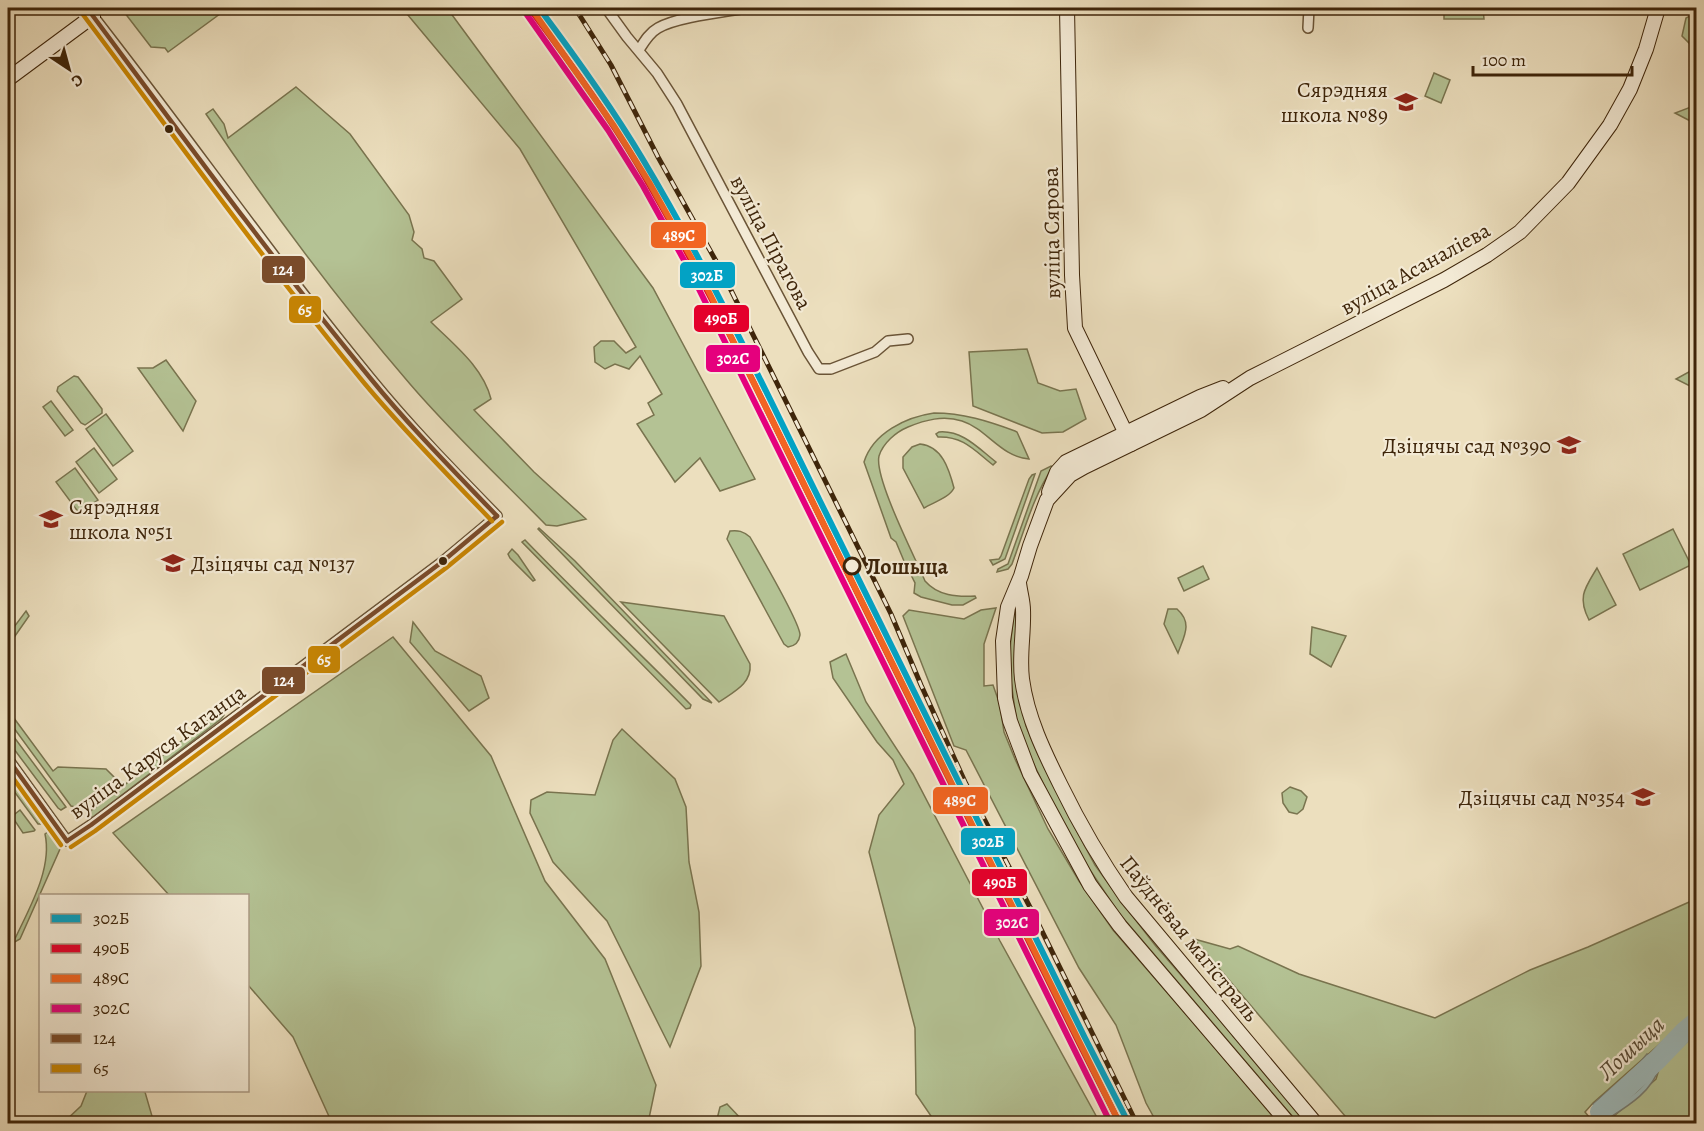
<svg xmlns="http://www.w3.org/2000/svg" width="1704" height="1131" viewBox="0 0 1704 1131" font-family="Alegreya,serif">
<rect width="100%" height="100%" fill="#ecdfbe"/>
<filter id="stains"><feTurbulence type="fractalNoise" baseFrequency=".00333" numOctaves="4"/><feColorMatrix values="0 0 0 0 .2 0 0 0 0 .09 0 0 0 0 .02 0 0 0 .5 -.17"/></filter>
<radialGradient id="worn" r=".72"><stop offset=".6" stop-color="#630" stop-opacity="0"/><stop offset="1" stop-color="#630" stop-opacity=".3"/></radialGradient>
<g fill="#b4c294" stroke="#79744f" stroke-width="1.5">
<path d="M121 8H228L168 52 165 48 151 47Z"/>
<path d="M402 8H447L653 288 755 479 720 491 700 458 675 482 637 424 654 415 648 403 662 394 640 356 629 369 615 364 605 369 595 362 594 347 601 341H614L626 353 636 347 520 149Z"/>
<path d="M1444 8H1483L1484 19H1444Z"/>
<path d="M1696 13V40L1689 43 1682 36 1686 18Z"/>
<path d="M1434 73 1450 80 1441 103 1425 96Z"/>
<path d="M296 87 350 134 409 215 414 232 412 240 422 249 424 258 434 261 462 299 431 322C454 345 483 367 491 399L474 410 534 472 586 519 557 526 546 525C500 478 452 433 410 384 336 298 269 208 206 114L213 109 224 124 228 138Z"/>
<path d="M1696 105V124L1675 113Z"/>
<path d="M1027 349 1038 383 1060 391 1076 389 1086 419 1063 432 1042 433 973 406 969 352Z"/>
<path d="M166 360 196 401 183 431 138 368H153Z"/>
<path d="M1696 368V389L1676 379Z"/>
<path d="M74 376 78 377 102 409V413L85 425 81 423 57 391 58 387Z"/>
<path d="M51 401 73 430 65 436 43 407Z"/>
<path d="M934 413C963 413 988 421 1015 431L1017 432 1029 459C1001 457 987 429 962 421 943 415 925 420 908 427 896 432 883 443 879 456 874 478 915 557 925 581 938 596 957 597 975 596L976 598 963 605H952L921 597 914 593 915 583 904 561 896 542 891 538 864 462C873 433 906 417 934 413Z"/>
<path d="M106 414 133 451 113 466 86 429Z"/>
<path d="M939 432C963 430 979 449 996 462L993 465C974 450 963 436 938 437L936 434Z"/>
<path d="M920 444C942 446 949 469 954 488 949 498 934 502 924 508L903 468V457L912 447Z"/>
<path d="M94 448 117 479 99 493 76 462Z"/>
<path d="M1051 466 1053 467C1033 496 1024 532 1012 564L1008 569 997 572 998 569 1008 564 1041 471Z"/>
<path d="M75 468 98 500 79 513 56 482Z"/>
<path d="M1035 474 1005 559 993 565 990 560 999 559 1001 556 1029 479 1032 475Z"/>
<path d="M539 528 575 561 712 703 703 699 538 529Z"/>
<path d="M1673 529 1691 565 1640 590 1623 554Z"/>
<path d="M730 531C738 530 743 531 750 537 759 553 800 622 800 635 799 643 795 646 788 647L784 644 727 539Z"/>
<path d="M525 540C579 596 636 649 691 705L690 708 686 709 522 542Z"/>
<path d="M512 549 518 555 535 580 533 581 510 558 508 554Z"/>
<path d="M1203 566 1209 579 1184 591 1178 578Z"/>
<path d="M1597 568 1616 605 1589 620C1577 597 1585 588 1597 568Z"/>
<path d="M621 602 724 616 750 664C752 684 733 692 719 702Z"/>
<path d="M996 608 984 644V686L993 685 1000 705 1004 732 1015 759 1048 829 1079 881 1113 930 1280 1123H1157L1146 1103 1116 1025 1079 968 966 750 954 746 903 616 909 610 964 619 981 610Z"/>
<path d="M1168 609H1177C1193 623 1184 636 1178 653L1164 624Z"/>
<path d="M26 611 29 616 8 646V635Z"/>
<path d="M1014 612 1019 613 1022 709 1026 726 1038 754 1067 813 1095 865 1121 901 1155 945 1309 1123H1298L1118 912 1080 855 1057 812 1025 746 1016 717 1011 681 1010 648Z"/>
<path d="M413 622 435 651 481 676 489 698 469 711 410 642Z"/>
<path d="M1312 627 1346 636 1331 667 1310 654Z"/>
<path d="M393 637 491 756 545 881 605 959 656 1085 648 1123H332L293 1037 248 985V896L169 895 113 833Z"/>
<path d="M846 654 866 702 913 774 1000 941 1100 1123H940L933 1119 916 1094 915 1028 869 852 879 815 904 784 893 760 877 742 833 678 830 662Z"/>
<path d="M223 709 224 715 221 719 92 818 88 813Z"/>
<path d="M8 710 53 771 58 767 106 769 117 780 80 808 71 806 8 720Z"/>
<path d="M8 729 66 807 61 810 58 808 8 741Z"/>
<path d="M622 729 675 779 686 807 689 862 699 912 701 966 670 1047 607 921 553 862 530 813 531 800 547 792 595 795 613 740Z"/>
<path d="M8 769 46 821 44 824H38L8 783Z"/>
<path d="M1290 787 1301 791 1307 797 1303 809 1297 814 1289 812 1283 803 1282 793Z"/>
<path d="M20 810 35 830 34 831 23 833 13 818 15 814Z"/>
<path d="M52 829C58 836 61 840 60 849L20 939 13 943C27 912 53 870 45 834Z"/>
<path d="M1696 899V1012L1593 1103 1585 1112 1594 1123H1351L1194 939 1230 949 1238 946 1299 974 1435 1018 1530 970 1588 947Z"/>
<path d="M1696 1034V1123L1603 1124 1613 1117 1656 1079 1660 1066Z"/>
<path d="M87 1091H142L145 1092 154 1123H63L81 1106Z"/>
<path d="M727 1104 745 1123H716L720 1107Z"/>
</g>
<path fill="#9dbabc" stroke="#777e75" stroke-width="1.5" d="M1647 1054 1657 1060 1660 1066C1652 1092 1628 1106 1606 1120L1593 1104 1636 1067Z"/>
<g fill="none" stroke-linecap="round" stroke-linejoin="round">
<path stroke="#6e7063" stroke-width="1.5" d="M1647 1063H1650L1654 1066C1649 1087 1626 1099 1610 1110H1606L1603 1106V1103Z"/>
<path stroke="#9dbabc" stroke-width="20" d="M1600 1112 1657 1060 1685 1031 1696 1022"/>
<g stroke="#6a5437" stroke-width="12">
<g id="street">
<path d="M606 8 627 37 657 73 677 104 808 352 819 369H831L875 352 888 341 908 339"/>
<path d="M1308 28 1309 8"/>
<path d="M639 50C644 42 649 33 658 28 677 17 724 12 747 8"/>
<path d="M8 759 67 841 91 825 442 562 497 516C454 472 410 427 371 379 274 261 187 136 93 16"/>
</g>
</g>
<g stroke="#3e250a" stroke-width="16">
<g id="secondary">
<path d="M1067 8 1072 275 1075 328 1131 444"/>
<path d="M8 79 93 16 87 8"/>
<path d="M1049 492 1057 472 1066 462 1200 397 1223 388"/>
<path d="M1019 583C1020 592 1023 601 1023 610 1024 633 1019 656 1022 679 1027 717 1044 752 1061 786 1080 825 1101 861 1126 897L1316 1124"/>
<path d="M1289 1124 1120 926 1090 885 1030 774 1010 721 1005 698 1003 641 1008 607 1021 576 1030 546 1047 500 1070 475 1084 467 1201 410 1250 378 1444 280 1487 255 1520 232 1568 183 1610 125 1630 89 1646 49 1658 8"/>
</g>
</g>
<use href="#street" stroke="#f3ead5" stroke-width="9"/>
<use href="#secondary" stroke="#f3ead5" stroke-width="14"/>
<g stroke="#3e250a" stroke-width="5">
<path id="rail" d="M575 8 611 65 658 157 721 270 891 614 921 685 966 784 1033 913 1137 1124"/>
</g>
<use href="#rail" stroke="#f3ead5" stroke-width="3" stroke-dasharray="9" stroke-linecap="butt"/>
<g stroke="#f3ead5" stroke-width="9">
<g id="bus-1">
<path d="M87 8C180 133 272 259 371 379 410 427 454 471 497 516"/>
<path d="M8 759 67 841"/>
<path d="M67 841 91 825 442 562 497 516"/>
</g>
</g>
<g stroke="#f3ead5" stroke-width="9">
<g id="bus-2">
<path d="M81 12C175 137 266 264 365 384 405 432 449 476 492 521"/>
<path d="M8 771 61 845"/>
<path d="M71 847 95 831 446 568 502 522"/>
</g>
</g>
<use href="#bus-1" stroke="#7a4b2a" stroke-width="4.5"/>
<use href="#bus-2" stroke="#c98602" stroke-width="4.5"/>
<g stroke="#f3ead5" stroke-width="10">
<path id="rail-1" d="M539 8C575 56 611 106 642 158 708 268 763 386 820 501 908 680 997 859 1085 1038L1129 1124"/>
</g>
<g stroke="#f3ead5" stroke-width="10">
<path id="rail-2" d="M533 13C569 61 605 110 636 162 702 273 757 390 814 505 902 684 990 863 1078 1041L1120 1124"/>
</g>
<g stroke="#f3ead5" stroke-width="10">
<path id="rail-3" d="M531 8 614 126 649 182 697 268 1120 1124"/>
</g>
<g stroke="#f3ead5" stroke-width="10">
<path id="rail-4" d="M525 12 608 130 643 186 690 271 1111 1124"/>
</g>
<use href="#rail-1" stroke="#03a2c4" stroke-width="6"/>
<use href="#rail-2" stroke="#e4002b" stroke-width="6"/>
<use href="#rail-3" stroke="#f26522" stroke-width="6"/>
<use href="#rail-4" stroke="#e5007d" stroke-width="6"/>
</g>
<defs>
<g id="school-bare" transform="scale(1.8)"><path d="M0-5L7-2L0 1L-7-2ZM-4 1L0 2.5L4 1V4Q0 6-4 4Z" fill="#8f2418" stroke="#f3ead5" stroke-width="2.5" paint-order="stroke"/></g>
</defs>
<g fill-rule="evenodd">
<use href="#school-bare" x="1406" y="102"/>
<use href="#school-bare" x="1569" y="445"/>
<use href="#school-bare" x="51" y="519"/>
<use href="#school-bare" x="173" y="563"/>
<use href="#school-bare" x="1643" y="797"/>
</g>
<g fill="#3e250a" stroke="#f3ead5" stroke-width="2">
<circle cx="169" cy="129" r="5"/>
<circle cx="443" cy="561" r="5"/>
</g>
<circle fill="#f3ead5" stroke="#3e250a" stroke-width="3" cx="852" cy="566" r="8"/>
<g text-anchor="middle" stroke-width="4.5" stroke-linejoin="round" paint-order="stroke">
<g font-size="22" fill="#3e250a" stroke="#f3ead5" text-anchor="end">
<text x="1388" y="97">Сярэдняя<tspan x="1388" dy="25">школа №89</tspan></text>
<text x="1551" y="453">Дзіцячы сад №390</text>
<text x="69" y="514" text-anchor="start">Сярэдняя<tspan x="69" dy="25">школа №51</tspan></text>
<text x="191" y="571" text-anchor="start">Дзіцячы сад №137</text>
<text x="1625" y="805">Дзіцячы сад №354</text>
</g>
<g font-size="22" fill="#3e250a" stroke="#f3ead5">
<text transform="translate(1051 233) rotate(-91)" y="8">вуліца Сярова</text>
<text transform="translate(772 242) rotate(62)" y="8">вуліца Пірагова</text>
<text transform="translate(1415 268) rotate(-29)" y="8">вуліца Асаналіева</text>
<text transform="translate(157 751) rotate(-36)" y="8">вуліца Каруся Каганца</text>
<text transform="translate(1190 938) rotate(51)" y="8">Паўднёвая магістраль</text>
</g>
<g font-size="22" font-weight="bold" fill="#3e250a" stroke="#f3ead5" text-anchor="start">
<text x="866" y="574">Лошыца</text>
</g>
<g font-size="24" font-style="italic" fill="#564a36" stroke="#f3ead5">
<text transform="translate(1631 1048) rotate(-43)" y="8">Лошыца</text>
</g>
</g>
<g stroke="#f3ead5" stroke-width="2">
<rect x="650" y="221" width="57" height="28" rx="6" fill="#f26522"/>
<rect x="261" y="255" width="45" height="29" rx="6" fill="#7a4b2a"/>
<rect x="679" y="261" width="57" height="28" rx="6" fill="#03a2c4"/>
<rect x="288" y="295" width="34" height="29" rx="6" fill="#c98602"/>
<rect x="693" y="304" width="57" height="29" rx="6" fill="#e4002b"/>
<rect x="705" y="344" width="56" height="29" rx="6" fill="#e5007d"/>
<rect x="307" y="645" width="34" height="29" rx="6" fill="#c98602"/>
<rect x="261" y="666" width="45" height="29" rx="6" fill="#7a4b2a"/>
<rect x="932" y="786" width="57" height="29" rx="6" fill="#f26522"/>
<rect x="960" y="827" width="56" height="29" rx="6" fill="#03a2c4"/>
<rect x="971" y="868" width="57" height="29" rx="6" fill="#e4002b"/>
<rect x="983" y="908" width="57" height="29" rx="6" fill="#e5007d"/>
</g>
<g font-size="16" text-anchor="middle" font-weight="bold" fill="#fff">
<text x="679" y="241">489С</text>
<text x="283" y="275">124</text>
<text x="707" y="281">302Б</text>
<text x="305" y="315">65</text>
<text x="721" y="324">490Б</text>
<text x="733" y="364">302С</text>
<text x="324" y="665">65</text>
<text x="284" y="686">124</text>
<text x="960" y="806">489С</text>
<text x="988" y="847">302Б</text>
<text x="1000" y="888">490Б</text>
<text x="1012" y="928">302С</text>
</g>
<rect width="1704" height="1131" fill="none" stroke="#ecdfbe" stroke-width="30"/>
<rect x="9" y="9" width="1686" height="1113" fill="none" stroke="#3e250a" stroke-width="3"/>
<rect x="15" y="15" width="1674" height="1101" fill="none" stroke="#3e250a" stroke-width="1.5"/>
<rect x="39" y="894" width="210" height="198" fill="#f3ead5" stroke="#ab9b84" stroke-width="1.5"/>
<rect x="51" y="914" width="30" height="9" fill="#03a2c4" stroke="#ab9b84" stroke-width="1.5"/>
<text x="93" y="924" font-size="18" fill="#3e250a">302Б</text>
<rect x="51" y="944" width="30" height="9" fill="#e4002b" stroke="#ab9b84" stroke-width="1.5"/>
<text x="93" y="954" font-size="18" fill="#3e250a">490Б</text>
<rect x="51" y="974" width="30" height="9" fill="#f26522" stroke="#ab9b84" stroke-width="1.5"/>
<text x="93" y="984" font-size="18" fill="#3e250a">489С</text>
<rect x="51" y="1004" width="30" height="9" fill="#e5007d" stroke="#ab9b84" stroke-width="1.5"/>
<text x="93" y="1014" font-size="18" fill="#3e250a">302С</text>
<rect x="51" y="1034" width="30" height="9" fill="#7a4b2a" stroke="#ab9b84" stroke-width="1.5"/>
<text x="93" y="1044" font-size="18" fill="#3e250a">124</text>
<rect x="51" y="1064" width="30" height="9" fill="#c98602" stroke="#ab9b84" stroke-width="1.5"/>
<text x="93" y="1074" font-size="18" fill="#3e250a">65</text>
<g transform="translate(69 69) rotate(144)" stroke="#f3ead5" stroke-width="4.5" paint-order="stroke">
<path d="M0-4.5L10 22L0 15L-10 22Z" fill="#3e250a"/>
<text y="-9" font-size="16" font-weight="bold" text-anchor="middle" fill="#3e250a">С</text>
</g>
<path d="M1473 66v9h159v-9" fill="none" stroke="#3e250a" stroke-width="3"/>
<text x="1482" y="66" font-size="18" fill="#3e250a" stroke="#f3ead5" stroke-width="4.5" paint-order="stroke">100 m</text>
<rect width="100%" height="100%" filter="url(#stains)"/>
<rect width="100%" height="100%" fill="url(#worn)"/>
</svg>
